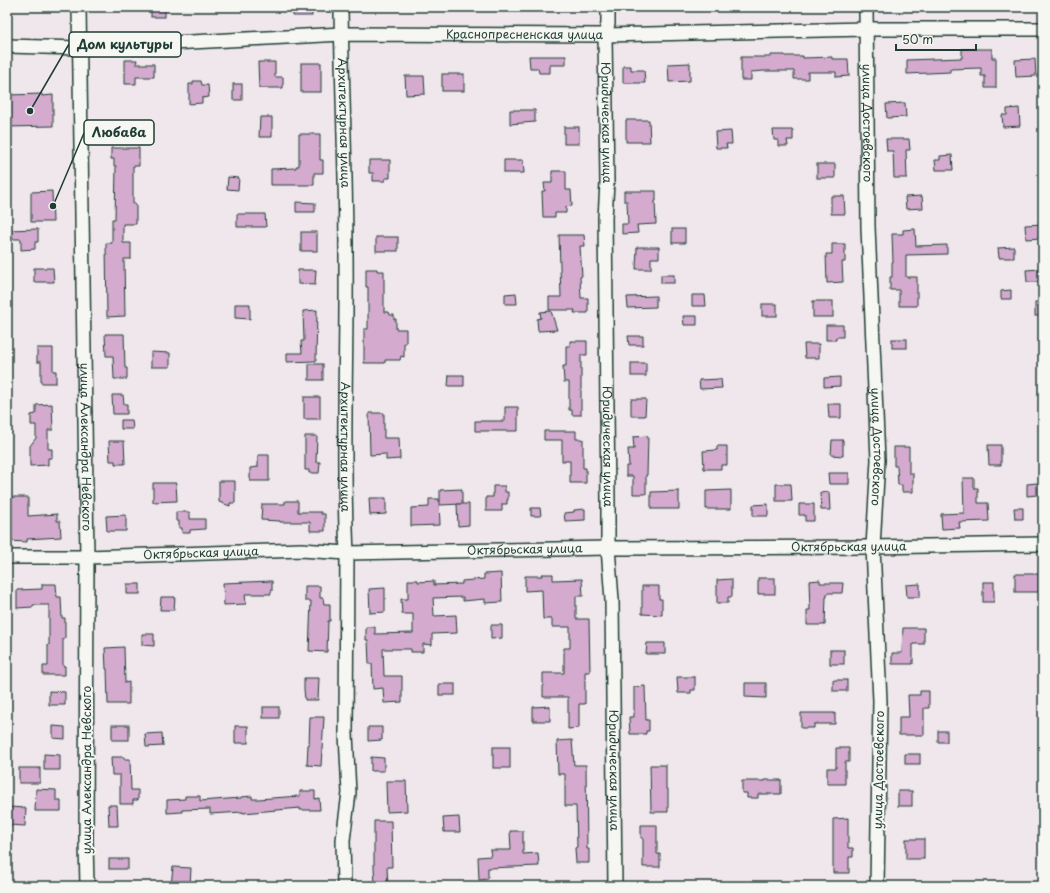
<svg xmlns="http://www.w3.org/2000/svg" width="1050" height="893" viewBox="0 0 1050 893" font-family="'Playpen Sans',sans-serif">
<rect width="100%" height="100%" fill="#efe7eb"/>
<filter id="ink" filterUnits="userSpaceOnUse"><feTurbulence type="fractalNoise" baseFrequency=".025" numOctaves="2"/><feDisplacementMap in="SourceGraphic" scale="8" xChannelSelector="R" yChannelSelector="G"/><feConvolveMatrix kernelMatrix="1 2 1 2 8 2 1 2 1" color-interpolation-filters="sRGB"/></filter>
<g filter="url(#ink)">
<g fill="#d4aacf" stroke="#1f3d34">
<rect x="151" y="7" width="14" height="10"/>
<rect x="293" y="7" width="19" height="9"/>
<path d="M962 49H992V58H996V88H985V76H981V68L950 69V72L907 74V60L962 58Z"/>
<path d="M771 55H785V56H803V58L832 57V59H848L849 76 836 77V72H808V79H794V71H764L751 72V80H741V57H771Z"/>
<path d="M529 56H566V65H550V73H539L538 68H530Z"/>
<path d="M1035 59 1036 76 1016 77 1015 60Z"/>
<path d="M125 60H137L136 64H154V77H136V84H125Z"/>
<path d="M258 62H275V77H283V88H259Z"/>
<rect x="301" y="63" width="20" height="29"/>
<path d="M690 63V81L669 82 668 64Z"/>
<path d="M623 66H631V70H644L645 83H623Z"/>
<rect x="442" y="74" width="22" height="17"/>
<path d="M405 76H424L425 94 406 95Z"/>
<path d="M193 81H201L202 85H208L209 97 202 98V103L189 104V84H193Z"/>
<rect x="233" y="84" width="9" height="16"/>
<path d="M42 94V96L53 95V126L7 127V95Z"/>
<path d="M905 103 906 117 887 118 886 104Z"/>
<path d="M1019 108 1020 126 1003 127 1002 115H1007V109Z"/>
<path d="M510 110H535V122L510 124Z"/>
<path d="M260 117H272V137H259Z"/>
<path d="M626 120H649L650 142H626Z"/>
<rect x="564" y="127" width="15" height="17"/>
<path d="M773 130H793V140H787L788 146H778V140H774Z"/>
<path d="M731 131 732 144H726L727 148H716L715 132Z"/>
<path d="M299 134H320V160H323V173H314V185H271V169L296 168V166H299Z"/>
<path d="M886 139H909L910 150H906L907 178H894L893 151H887Z"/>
<path d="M111 148H139V166H133V204H136V224H123V243H131V259H124L125 316 107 317 106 243H112V219H115L116 166H114V159H111Z"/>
<path d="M952 155 953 170H936L935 160H940V156Z"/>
<path d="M369 160H390V178H385V181H373V173H369Z"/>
<path d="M504 160H523L524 173H504Z"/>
<rect x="817" y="164" width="18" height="14"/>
<path d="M552 171H566V190H571L572 206 566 207V213H555V217H543L542 191H545L544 183H552Z"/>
<path d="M228 177 239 178 238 190 227 189Z"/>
<path d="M52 191 53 222H31V192Z"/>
<path d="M624 191H656V201H655L656 224 637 225 638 233 622 234V224H628L627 201H624Z"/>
<path d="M831 196H844L845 214H831Z"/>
<path d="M922 196 923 208 906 209 905 197Z"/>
<path d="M296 202 315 203V212H296Z"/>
<path d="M237 214H265L266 227H237Z"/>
<path d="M1042 224 1043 238 1026 239 1025 225Z"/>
<path d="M38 229V242H35V249L21 250V239H7V230Z"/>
<rect x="672" y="229" width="13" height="14"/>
<path d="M915 229 916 246 947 245V254L906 255V277H917V306H899V290H890V277H892V262H893L892 234H903V230Z"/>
<rect x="301" y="232" width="16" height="19"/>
<path d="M559 235H584L585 246H580L582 276 580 277 581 298H588V313H574L575 310H549V297H561Z"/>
<rect x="376" y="237" width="22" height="14"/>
<path d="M832 244H845V262H842L843 282 827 283 826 254H832Z"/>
<path d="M637 247H659V258H651V269H636Z"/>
<path d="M1014 247V258H999L998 248Z"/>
<path d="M34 268H53L54 282H34Z"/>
<path d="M366 269H377V271H384V312H389L390 315H394V320L396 319V329H406V343H404V357L401 356 400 360H385V363H364V329H368V287H366Z"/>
<path d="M1040 269 1041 282H1027L1026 270Z"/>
<path d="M298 270H316L315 285 298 284Z"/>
<rect x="661" y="275" width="13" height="8"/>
<path d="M1011 290V299H1001V291Z"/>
<path d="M516 293 517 304H505V294Z"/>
<path d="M692 295H705L706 306H692Z"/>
<path d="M656 296V307L628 308 627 297Z"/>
<rect x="813" y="301" width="20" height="16"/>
<rect x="1035" y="302" width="8" height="14"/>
<path d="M235 304H250V319L235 318Z"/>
<rect x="762" y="304" width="15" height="12"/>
<path d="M317 310 316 361 287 362V353H302L301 341H304L303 311Z"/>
<path d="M551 311 557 330 538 331 537 319 541 318 540 312Z"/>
<path d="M683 316H697V325H684Z"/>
<path d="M826 325H843V337H836V340H826Z"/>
<path d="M105 334H124L125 368H127V379H114L113 356H106Z"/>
<path d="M628 336H643V345H629Z"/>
<rect x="892" y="339" width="15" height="9"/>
<path d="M570 341H587V355H581V415H572V410H569V382H564L563 366H566V346H570Z"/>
<path d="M804 344H819V358H805Z"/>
<path d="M37 348H53V371H56V383H41V362H37Z"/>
<path d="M151 352 170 353V367H151Z"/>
<rect x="631" y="363" width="15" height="13"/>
<rect x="309" y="364" width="14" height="16"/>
<path d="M449 375H464V386H448Z"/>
<path d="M840 377V386L824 387V378Z"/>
<path d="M721 379 722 388 700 389 699 380Z"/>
<path d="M112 395H123L124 404H127V414H113Z"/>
<rect x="304" y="397" width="16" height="22"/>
<path d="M631 399H646L645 416H631Z"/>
<path d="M52 404 53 430H48V449H52V458H48V465L30 466V446L36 438V425H31V415L36 414V405Z"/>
<path d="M828 404H841V418H829Z"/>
<path d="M505 407H518V431H475V421H505Z"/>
<path d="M369 413H384V438H399L400 459 386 460V454L370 455Z"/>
<path d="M121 420H132L133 429H121Z"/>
<path d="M544 431H576V439H583V468H586V483H570V461H562V440H544Z"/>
<path d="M305 436H317L316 462H320L319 473H309V470H305Z"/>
<path d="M648 436 647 475H646V494H633V476H626V466H629L628 449H634L633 437Z"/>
<path d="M832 440H843V456L831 455Z"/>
<path d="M109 441H124L125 464H115V461H110Z"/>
<path d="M988 445H1001V465H989Z"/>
<path d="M717 446H727V465H721V469H704L703 451 717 450Z"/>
<path d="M894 447H909V473H913V492H902V485H898L897 466H894Z"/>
<path d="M258 455H269V481H250V468L258 467Z"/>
<path d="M828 473H849V484H829Z"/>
<path d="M963 478H974V488H978V503H988L989 521 959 522 960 528 942 529 941 514 964 513Z"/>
<path d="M219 481H235V503H230V506L219 502Z"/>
<path d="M153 483H176L177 501 153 502Z"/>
<path d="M1037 483V495L1027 496V484Z"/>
<path d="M776 484H791L792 501H776Z"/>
<path d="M493 486H505V492H508V500H507V504H502V511H486V497H493Z"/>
<path d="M462 489V504L440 505V490Z"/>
<path d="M731 490V509H706V491Z"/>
<path d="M679 491V509H651V492Z"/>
<path d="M829 492 830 510H821L820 493Z"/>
<path d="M7 497H28V516L57 514V521H60L61 537 27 539V542L7 541Z"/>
<path d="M369 498H386V514L370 515Z"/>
<path d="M429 499H439L440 525 411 526V508L429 507Z"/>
<path d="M285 501H298V512H321V514H325V531H310V522H280V521L261 520 262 504H285Z"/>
<path d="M457 504H469V525L458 526Z"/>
<path d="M768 504V516H753V505Z"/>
<path d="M799 504H814V521H805V515H799Z"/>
<path d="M531 508H540L541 516H531Z"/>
<path d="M1014 508H1023V519H1015Z"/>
<path d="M585 509V520L565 521 564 513 574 512V510Z"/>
<path d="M176 512H190V519H205V529L190 530V533H182V528H179V521H176Z"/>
<path d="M126 515V531H107L106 516Z"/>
<path d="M501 573 502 602 485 603V599L463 601V597L433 598 434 616 456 615 457 633 432 634V645L423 644V652H411V649H383L384 676H402V702L384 703 383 688 373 689 372 664H369L368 640H366V627H375V634L413 633V614H402L401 599H408V580H418V582L434 581V585L462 584V581L484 579V574Z"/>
<path d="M541 574H553V580L582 579 583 596H576V619H589L590 672H585V704H579V728L568 729V697H543V673H564V648H570V627H552V619H543L542 590 525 591V576H542Z"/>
<rect x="1015" y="574" width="24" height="18"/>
<rect x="758" y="578" width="17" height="16"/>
<path d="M732 579V597H728V603H717V580Z"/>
<path d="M820 580V583H843L842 593H827V597H826L825 625H807V610H810L809 581Z"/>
<path d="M272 581V591H271V594H245L246 604 224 605 223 583Z"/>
<rect x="983" y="582" width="11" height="20"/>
<path d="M42 584H56L57 597H61L62 618H65V639H63V666H65V675H43V666H48V645H49V605H33V607L17 608V590L42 589Z"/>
<rect x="127" y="584" width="13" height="10"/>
<path d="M920 584V597H907L906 585Z"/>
<path d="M305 586H320V598H323L324 604H330V621H328L327 652 309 651 311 601H305Z"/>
<path d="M642 586H659V599H662V615L642 614Z"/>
<path d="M385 588V612L370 613 369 589Z"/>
<path d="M161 597H175L174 610H160Z"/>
<path d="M491 625H502V638L491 639Z"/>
<path d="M903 628H924V644H913V664H892V653H902Z"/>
<path d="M142 634H154V646L142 645Z"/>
<path d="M647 643H665V654H646Z"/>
<path d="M124 647 125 683 129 682V704H108L107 669H106L105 648Z"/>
<rect x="830" y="650" width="14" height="14"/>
<path d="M677 677H695V690H691V693H678Z"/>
<path d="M304 678H319L318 700H305L304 689Z"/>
<rect x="833" y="680" width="14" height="11"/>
<path d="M745 683H766V698L745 697Z"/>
<rect x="439" y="684" width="16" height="11"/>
<path d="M645 686 646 720H649V731H646V734H630L629 717H634V687Z"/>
<path d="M49 691 65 692V705H49Z"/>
<path d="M920 691H929V708H924V735H899V717H909L908 695H920Z"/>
<path d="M550 706V721H533V707Z"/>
<rect x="263" y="707" width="16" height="11"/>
<path d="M801 713H835V724H814V728H801Z"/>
<path d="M310 717H324L321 766 307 765 308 745H309Z"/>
<rect x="112" y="725" width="17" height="15"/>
<path d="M53 726 65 727V739L53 738Z"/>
<rect x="235" y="726" width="13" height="17"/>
<path d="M368 727H382V740L368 741Z"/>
<rect x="938" y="731" width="9" height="11"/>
<path d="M162 733 163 746 146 747 145 734Z"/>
<path d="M572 740 574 765H586L587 849H589V863H576L575 848 577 847 576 806H565V774H558L557 741Z"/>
<rect x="493" y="747" width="17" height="21"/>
<path d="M836 748H849V762H845V784H827V768H836Z"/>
<path d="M44 754 60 755V770H44Z"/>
<rect x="905" y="754" width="15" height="10"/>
<path d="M111 757H124V759H130L131 790H138V800H133V804H120V775H112Z"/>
<path d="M371 757 384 758V771H371Z"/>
<path d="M650 765H666V789H668V812H651Z"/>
<rect x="19" y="768" width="21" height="15"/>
<path d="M765 780H781V794H758V798H747V793H742V781H765Z"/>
<path d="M386 781H406L407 811 387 812Z"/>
<path d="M36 789 56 790V800H61V811H35Z"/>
<path d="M300 791H315V799L319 798 320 810H300V808L243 813V812L210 814V809L182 810V812L167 813V800L185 799V796H200V801L241 798V797L252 796V799H258L300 796Z"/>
<rect x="898" y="791" width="14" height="15"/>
<path d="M108 805H117L118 826H109Z"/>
<path d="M9 807 26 808 25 826 8 825Z"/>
<path d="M459 817 460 832H444L443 818Z"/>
<path d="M848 818V848H853V857H849V873H833V819Z"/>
<path d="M374 821H391L392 867H387L388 886H375L374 867Z"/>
<path d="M641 825H657V854H660V867H643V838H641Z"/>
<path d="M510 831H523V854L538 853 539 866 488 868V879L479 880 478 857 491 856 490 850H511Z"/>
<rect x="906" y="839" width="18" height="20"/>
<rect x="109" y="859" width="19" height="10"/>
<path d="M173 867 191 868 190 886H171Z"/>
</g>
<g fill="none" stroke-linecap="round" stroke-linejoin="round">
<g stroke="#1f3d34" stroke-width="16">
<g id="minor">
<path id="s1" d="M79 7 87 557 86 842 87 886"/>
<path id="s2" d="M341 7C342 89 346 172 346 254 347 354 342 454 347 553L346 734 349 793 343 840 344 886"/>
<path id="s3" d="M608 7V24L605 35 607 183 605 218 608 501V548L612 600 615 886"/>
<path id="s4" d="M866 7 868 227 878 460 873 547 880 701 877 886"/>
<path id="s5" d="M7 46 79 48 342 34 605 35 866 29H1043"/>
<path id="s6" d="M7 557H87L301 550 347 553 608 548 873 547 1043 544"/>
</g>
</g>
<use href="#minor" stroke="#f6f6f2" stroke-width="13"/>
</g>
</g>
<g text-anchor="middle" stroke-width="4" stroke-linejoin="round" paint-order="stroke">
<g font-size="12" fill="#1f3d34" stroke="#f6f6f2">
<text dy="4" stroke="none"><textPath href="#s5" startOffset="518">Краснопресненская улица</textPath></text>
<text dy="4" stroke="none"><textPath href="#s3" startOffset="116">Юридическая улица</textPath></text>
<text dy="4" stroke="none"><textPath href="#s2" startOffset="116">Архитектурная улица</textPath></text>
<text dy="4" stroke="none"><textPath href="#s4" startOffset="116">улица Достоевского</textPath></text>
<text dy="4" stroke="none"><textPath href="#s1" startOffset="440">улица Александра Невского</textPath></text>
<text dy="4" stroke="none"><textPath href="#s3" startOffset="440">Юридическая улица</textPath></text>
<text dy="4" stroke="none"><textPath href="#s2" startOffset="440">Архитектурная улица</textPath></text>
<text dy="4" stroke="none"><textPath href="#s4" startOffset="440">улица Достоевского</textPath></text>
<text dy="4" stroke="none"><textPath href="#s6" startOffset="842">Октябрьская улица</textPath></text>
<text dy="4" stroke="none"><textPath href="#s6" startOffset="518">Октябрьская улица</textPath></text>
<text dy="4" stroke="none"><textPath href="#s6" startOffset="194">Октябрьская улица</textPath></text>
<text transform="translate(87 770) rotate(-90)" y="4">улица Александра Невского</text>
<text dy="4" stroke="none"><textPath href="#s3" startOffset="764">Юридическая улица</textPath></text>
<text transform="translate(879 770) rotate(-89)" y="4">улица Достоевского</text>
</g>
</g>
<path fill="none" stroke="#1f3d34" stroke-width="1.5" d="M30 111L69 44M53 206L84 133"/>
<g fill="#1f3d34" stroke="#f6f6f2" stroke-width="1.5">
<circle cx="30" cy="111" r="4"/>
<circle cx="53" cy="206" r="4"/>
</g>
<g fill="#f6f6f2" stroke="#1f3d34" stroke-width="1.5">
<rect x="69" y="32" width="112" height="25" rx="4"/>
<rect x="84" y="120" width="70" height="25" rx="4"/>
</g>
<g font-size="13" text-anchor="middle" font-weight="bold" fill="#1f3d34">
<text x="125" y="49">Дом культуры</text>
<text x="119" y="137">Любава</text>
</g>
<rect width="1050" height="893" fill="none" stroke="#f6f6f2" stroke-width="24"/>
<rect x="12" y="12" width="1026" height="869" fill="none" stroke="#1f3d34" stroke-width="1.5" filter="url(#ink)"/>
<path d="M896 44v6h80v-6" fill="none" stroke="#1f3d34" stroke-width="2"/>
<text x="902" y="44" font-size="12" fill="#1f3d34" stroke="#f6f6f2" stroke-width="3" paint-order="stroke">50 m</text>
</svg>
